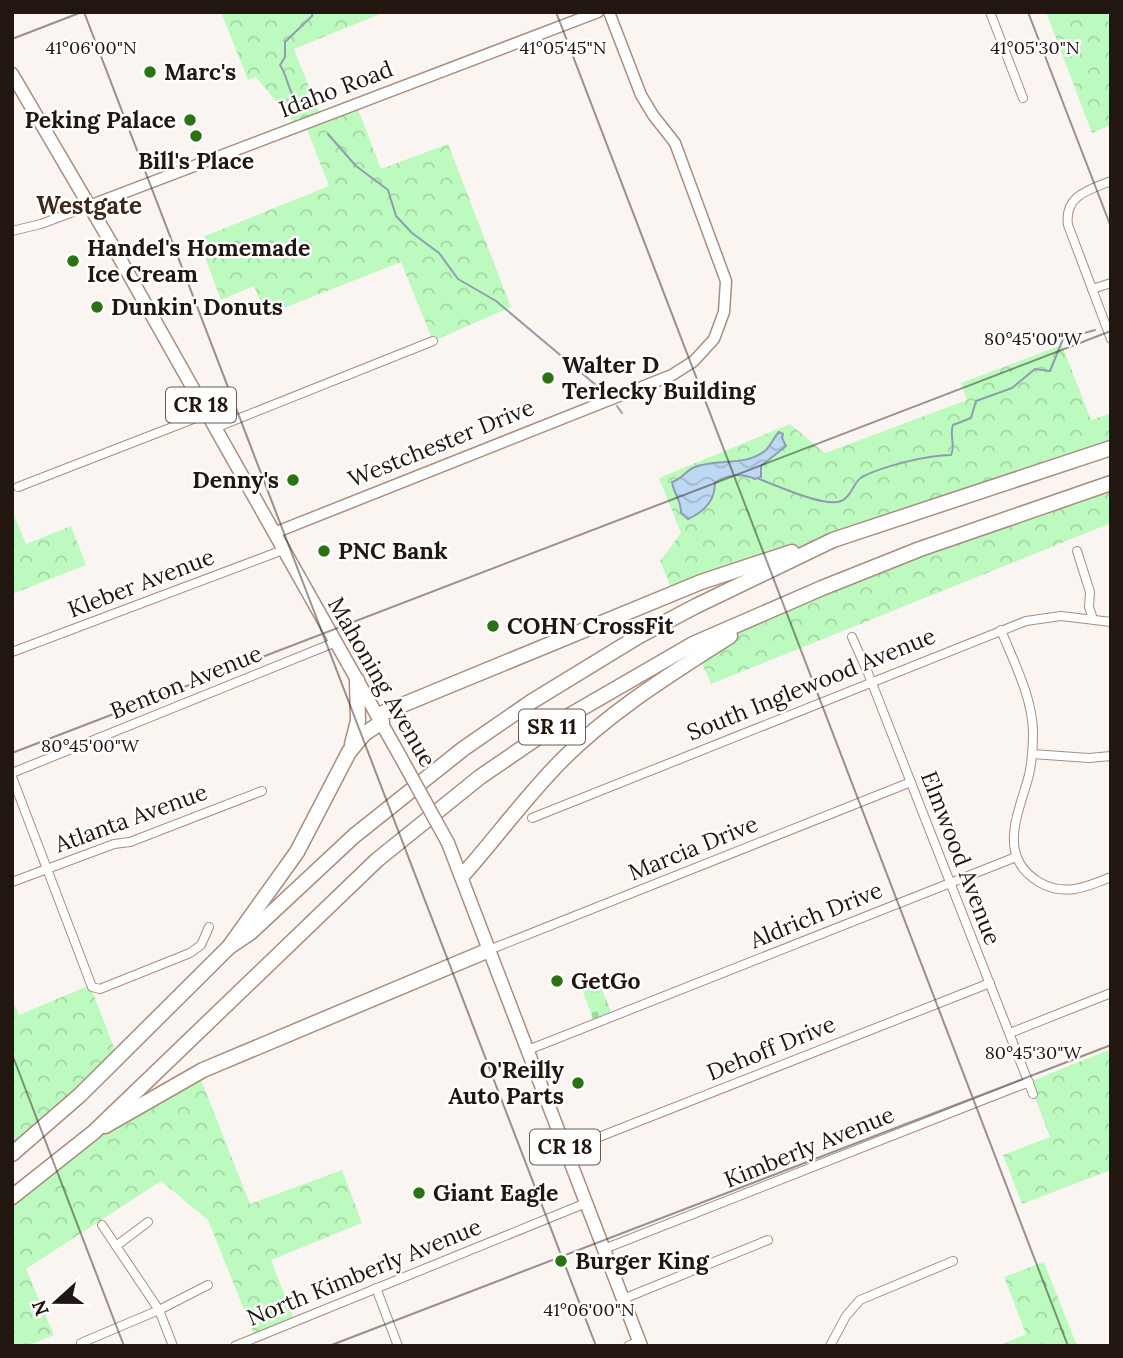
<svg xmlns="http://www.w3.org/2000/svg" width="1123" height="1358" viewBox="0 0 1123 1358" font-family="Lora,serif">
<defs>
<pattern id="forest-crowns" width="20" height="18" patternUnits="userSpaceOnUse" patternTransform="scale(1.75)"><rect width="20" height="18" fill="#bdfac0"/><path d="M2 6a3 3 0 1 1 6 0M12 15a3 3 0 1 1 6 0" fill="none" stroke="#a2d6a4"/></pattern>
<pattern id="cemetery-stones" width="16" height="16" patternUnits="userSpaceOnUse" patternTransform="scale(1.75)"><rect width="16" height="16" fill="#bdfac0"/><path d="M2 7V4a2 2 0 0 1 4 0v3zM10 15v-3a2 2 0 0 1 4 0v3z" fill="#a2d6a4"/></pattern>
<pattern id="water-waves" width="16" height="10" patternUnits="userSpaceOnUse" patternTransform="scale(1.75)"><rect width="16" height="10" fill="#bcd8f2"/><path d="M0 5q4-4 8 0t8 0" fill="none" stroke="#a1b9ce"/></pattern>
</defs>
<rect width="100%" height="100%" fill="#fbf5f1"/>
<g fill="url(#forest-crowns)">
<path d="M221 12H385L294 49 321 117 356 104 381 169 448 144 511 307 433 341 401 262 266 315 254 286 221 300 198 239 329 186 305 124 297 127 256 77 248 80Z"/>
<path d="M1046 12H1111V125L1092 133Z"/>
<path d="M1062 345 1091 420 1111 413V448L673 593 660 561 681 533 659 478 790 424 825 453 967 400 961 383Z"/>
<path d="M1111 483V523L711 684 699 656 763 614Z"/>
<path d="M12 510 26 544 71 526 86 565 12 594Z"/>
<path d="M90 985 118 1058 12 1154V999L19 1015Z"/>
<path d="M1111 1049V1170L1022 1204 1003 1155 1050 1137 1029 1082Z"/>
<path d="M198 1072 250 1204 342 1170 362 1223 271 1260 295 1321 255 1337 208 1220 161 1181 26 1269 54 1335 27 1346H12V1197L94 1132Z"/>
<path d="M1044 1262 1077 1346H998L1026 1334 1004 1277Z"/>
</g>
<path fill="url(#cemetery-stones)" d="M599 982 611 1012 593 1019 582 989Z"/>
<path fill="url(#water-waves)" stroke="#8e9eae" stroke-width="2" d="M779 432 783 434 782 438 786 446 761 466V477L755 479C743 473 726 474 715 483 715 501 704 512 688 519L681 513C681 500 674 494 672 482 682 479 686 470 695 467 718 458 746 467 766 450 771 445 774 437 779 432Z"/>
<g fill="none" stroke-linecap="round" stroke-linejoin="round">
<g stroke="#8e9eae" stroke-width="2">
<path d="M299 105C289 95 288 77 280 65L285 57V42L312 16 313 12"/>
<path d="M328 134 356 166 388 190 396 216 412 233 439 253 458 279 496 301 603 391"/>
<path d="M617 406 622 413"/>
<path d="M759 479C776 485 825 508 841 501 852 497 853 482 862 477 883 466 928 455 951 455 956 446 949 435 953 425L971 418 976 401 1012 388 1035 369 1050 371 1063 339 1095 330"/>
</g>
<g stroke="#aa8d7c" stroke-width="10">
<g id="street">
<path d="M990 12 1023 98"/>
<path d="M1111 181C1088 190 1064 196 1068 225L1111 339"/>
<path d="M12 231 41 224 89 206"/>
<path d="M1092 289 1111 283"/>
<path d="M215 428 433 341"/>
<path d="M18 487 206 414"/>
<path d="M1077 551 1090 592 1089 607 1093 619"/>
<path d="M1001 630C1014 663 1032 696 1033 732 1033 747 1032 761 1029 775 1019 813 996 856 1039 882 1064 897 1087 887 1111 877"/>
<path d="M852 637 868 673 1033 1094"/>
<path d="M12 652 283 550"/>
<path d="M1032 754 1089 758 1111 756"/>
<path d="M12 773 336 642"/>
<path d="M12 777 92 987 100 989 190 953 201 945 209 927"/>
<path d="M532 818 1026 621 1061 616 1111 622"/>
<path d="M12 882 114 844 130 842 262 791"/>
<path d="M489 950 911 782"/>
<path d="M1010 1033 1111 993"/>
<path d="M528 1050 1016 857"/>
<path d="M566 1150 990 983"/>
<path d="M102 1225 159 1310 173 1346"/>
<path d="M116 1246 148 1222"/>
<path d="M604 1249 1029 1082"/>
<path d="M376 1288 398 1346"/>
<path d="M623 1299 768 1240"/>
<path d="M81 1343 159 1310 208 1285"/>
<path d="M235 1346 586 1203"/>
<path d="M628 1346 639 1341"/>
<path d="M830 1346 846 1316 860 1300 953 1261"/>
</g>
</g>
<g stroke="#aa8d7c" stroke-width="13">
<g id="secondary">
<path d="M89 206 598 12"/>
<path d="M274 533 672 375 694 361 714 339 724 312 726 281 675 143 653 115 641 95 609 12"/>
</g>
</g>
<g stroke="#aa8d7c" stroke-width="15">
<g id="primary">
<path d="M12 74 110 241 400 756"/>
<path d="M448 843 641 1346"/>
</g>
</g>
<g stroke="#aa8d7c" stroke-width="17">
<g id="highway">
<path d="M378 715 701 582 792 552"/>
<path d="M352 744 358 721 357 680"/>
<path d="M462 876C496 838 526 796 563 759 612 710 671 674 730 636"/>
<path d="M229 947 250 933 354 836 463 749 531 702 639 636 696 606 833 540 1111 448"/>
<path d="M105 1126 203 1070 489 950"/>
<path d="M12 1154 80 1095 229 947 297 852 349 752 364 734 382 722"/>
<path d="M12 1197 94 1132 377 860 480 777 572 714 693 644 822 588 920 549 1111 483"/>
</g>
</g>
<use href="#street" stroke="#fff" stroke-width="8"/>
<use href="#secondary" stroke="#fff" stroke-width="10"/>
<use href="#primary" stroke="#fff" stroke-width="12"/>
<use href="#highway" stroke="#fff" stroke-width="14"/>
<g stroke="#aa8d7c" stroke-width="15" stroke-linecap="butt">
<path id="primary-bridge" d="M400 756 448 843"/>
</g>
<use href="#primary-bridge" stroke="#fff" stroke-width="12"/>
</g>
<path fill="none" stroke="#211610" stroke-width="2" stroke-opacity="0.45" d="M84 12 596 1346M556 12 1068 1346M1028 12 1111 227M12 39 82 12M12 753 1111 331M12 1054 124 1346M329 1346 1111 1045"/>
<g fill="#2a7213" stroke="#fff" stroke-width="2.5">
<circle cx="150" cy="72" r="7"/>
<circle cx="190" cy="120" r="7"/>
<circle cx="196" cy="136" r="7"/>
<circle cx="73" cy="261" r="7"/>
<circle cx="97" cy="307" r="7"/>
<circle cx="548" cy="378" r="7"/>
<circle cx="293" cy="480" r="7"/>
<circle cx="324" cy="551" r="7"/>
<circle cx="493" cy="626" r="7"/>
<circle cx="557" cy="981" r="7"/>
<circle cx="578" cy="1083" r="7"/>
<circle cx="419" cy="1193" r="7"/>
<circle cx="561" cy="1261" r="7"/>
</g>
<g text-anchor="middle" stroke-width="5" stroke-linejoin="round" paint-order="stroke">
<g fill="#fff" stroke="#645c58" stroke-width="2">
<rect x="166" y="387.5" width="70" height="35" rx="5"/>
<rect x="519" y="709.5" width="66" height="35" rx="5"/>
<rect x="530" y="1129.5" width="70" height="35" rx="5"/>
</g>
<g font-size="21" font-weight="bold" fill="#211610">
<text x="201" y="412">CR 18</text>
<text x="552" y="734">SR 11</text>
<text x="565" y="1154">CR 18</text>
</g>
<g font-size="23" font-weight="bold" fill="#211610" stroke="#fff" text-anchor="start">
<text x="164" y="80">Marc's</text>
<text x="176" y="128" text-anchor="end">Peking Palace</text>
<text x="196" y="169" text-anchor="middle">Bill's Place</text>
<text x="87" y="256">Handel's Homemade<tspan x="87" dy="26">Ice Cream</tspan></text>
<text x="111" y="315">Dunkin' Donuts</text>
<text x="562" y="373">Walter D<tspan x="562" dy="26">Terlecky Building</tspan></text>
<text x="279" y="488" text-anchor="end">Denny's</text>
<text x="338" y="559">PNC Bank</text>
<text x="507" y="634">COHN CrossFit</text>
<text x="571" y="989">GetGo</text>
<text x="564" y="1078" text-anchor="end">O'Reilly<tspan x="564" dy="26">Auto Parts</tspan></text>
<text x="433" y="1201">Giant Eagle</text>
<text x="575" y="1269">Burger King</text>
</g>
<g font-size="23" fill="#211610" stroke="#fff">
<text transform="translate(336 89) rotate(-21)" y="8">Idaho Road</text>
<text transform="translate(441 443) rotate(-22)" y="8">Westchester Drive</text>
<text transform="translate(141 583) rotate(-21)" y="8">Kleber Avenue</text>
<text transform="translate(186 682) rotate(-22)" y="8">Benton Avenue</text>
<text transform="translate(382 682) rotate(60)" y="8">Mahoning Avenue</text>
<text transform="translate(811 684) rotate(-22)" y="8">South Inglewood Avenue</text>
<text transform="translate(131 818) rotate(-20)" y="8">Atlanta Avenue</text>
<text transform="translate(693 848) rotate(-22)" y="8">Marcia Drive</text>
<text transform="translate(961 858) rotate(69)" y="8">Elmwood Avenue</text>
<text transform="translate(816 915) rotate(-22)" y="8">Aldrich Drive</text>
<text transform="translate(771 1048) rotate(-22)" y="8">Dehoff Drive</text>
<text transform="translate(809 1147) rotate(-22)" y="8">Kimberly Avenue</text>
<text transform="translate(364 1272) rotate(-22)" y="8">North Kimberly Avenue</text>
</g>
<g font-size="24" font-weight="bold" fill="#3f2719" stroke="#fff">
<text x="89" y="214">Westgate</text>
</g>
</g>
<g font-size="18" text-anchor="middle" fill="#211610" stroke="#fff" stroke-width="5" stroke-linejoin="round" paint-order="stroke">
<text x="1035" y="54">41°05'30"N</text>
<text x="91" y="54">41°06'00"N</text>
<text x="563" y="54">41°05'45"N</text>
<text x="1033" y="345">80°45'00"W</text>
<text x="90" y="752">80°45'00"W</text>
<text x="1033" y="1059">80°45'30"W</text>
<text x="589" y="1316">41°06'00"N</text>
</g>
<rect width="1123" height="1358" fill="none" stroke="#211610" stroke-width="28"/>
<g transform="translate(56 1302) rotate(249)" stroke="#ffffff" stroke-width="5" paint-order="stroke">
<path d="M0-5L12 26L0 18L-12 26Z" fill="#211610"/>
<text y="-10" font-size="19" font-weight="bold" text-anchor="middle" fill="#211610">N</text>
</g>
</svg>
